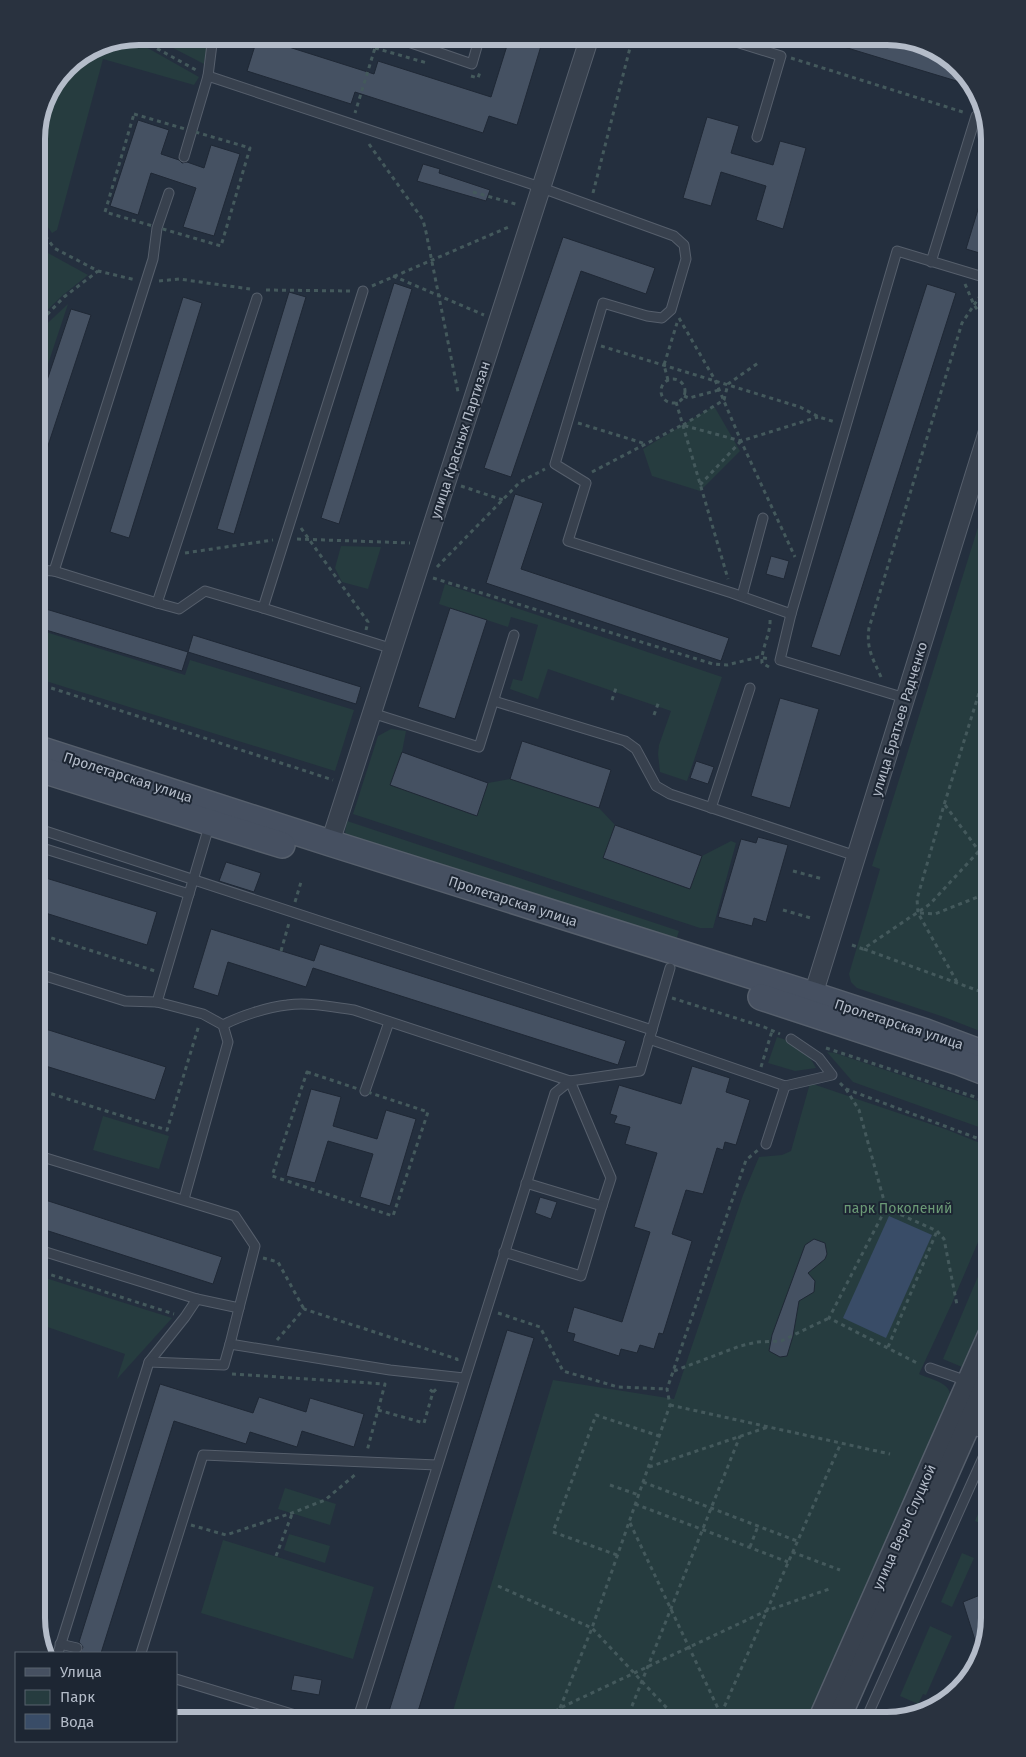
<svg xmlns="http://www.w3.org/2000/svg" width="1026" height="1757" viewBox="0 0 1026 1757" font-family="'Fira Sans',sans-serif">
<rect width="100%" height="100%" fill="#242f3e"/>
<g fill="#263c3f">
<path d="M150 36H209L204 64Z"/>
<path d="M130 38 199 77 194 85 103 59 57 230 52 233 36 210V132L44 99 66 66 100 44Z"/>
<path d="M36 235 48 253 88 275 63 295 36 321Z"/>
<path d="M68 304 36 400V334Z"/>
<path d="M714 406 740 451 700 491 652 476 643 449Z"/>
<path d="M990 489V1035L944 1017 857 988 851 982 849 974 880 869 872 866Z"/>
<path d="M341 546 381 547 368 589 342 582 335 568Z"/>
<path d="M445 584 722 677 687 781 660 772 658 754 659 745 671 711 548 669 538 699 510 689 513 679 522 681 538 625 511 617 508 627 439 604Z"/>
<path d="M36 629 185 675 190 660 354 710 335 771 36 678Z"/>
<path d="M391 729 406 731 402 752 391 785 476 816 488 783 510 779 599 808 615 825 604 858 689 889 702 856 731 841 736 843 713 928H700L353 814 378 736Z"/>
<path d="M347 821 679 931 676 940 347 835 345 832Z"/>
<path d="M777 1037C794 1042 808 1052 816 1068L795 1071 768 1063Z"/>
<path d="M827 1052 835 1053 990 1105V1131L853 1082Z"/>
<path d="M810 1083 945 1129 990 1147V1214L952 1303 919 1374C929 1379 950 1382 950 1395L806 1721H450L553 1380 674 1399 743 1195 759 1157 782 1155 791 1151Z"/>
<path d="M103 1116 169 1136 159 1169 93 1150Z"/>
<path d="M990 1248V1297L987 1309 962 1367 943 1359Z"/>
<path d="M36 1275 172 1318 117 1379 125 1354 36 1323Z"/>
<path d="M990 1486V1527L975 1521Z"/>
<path d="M285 1488 336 1504 330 1525 278 1509Z"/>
<path d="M289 1534 330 1546 325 1563 284 1550Z"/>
<path d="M223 1540 374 1587 353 1659 201 1613Z"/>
<path d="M962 1553 974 1558 952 1607 941 1602Z"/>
<path d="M930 1626 952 1636 926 1695 923 1694 918 1704 900 1696Z"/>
</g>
<path fill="#394c67" d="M889 1216 932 1235 886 1338 843 1318Z"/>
<g fill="#455162" stroke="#1f2835">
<path d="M258 36H275L273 42 374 74 378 61 491 97 510 36H544L517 125 489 116 483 133 355 92 351 104 247 71Z"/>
<path d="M822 36H894L944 54 973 86 821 40Z"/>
<path d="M707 117 739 126 731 153 773 165 780 141 806 148 783 229 756 220 766 186 721 172 711 206 683 198Z"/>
<path d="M138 120 169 130 161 154 179 160 182 163 187 162 204 168 211 145 240 154 214 236 183 227 196 188 151 173 138 215 110 206Z"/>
<path d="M423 164 440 169 439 173 490 190 486 201 417 181Z"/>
<path d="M986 183H990V256L966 249Z"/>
<path d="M563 237 655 268 646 294 581 271 511 477 484 468Z"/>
<path d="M394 283 412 289 339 524 321 518Z"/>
<path d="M927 284 956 293 840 656 811 647Z"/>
<path d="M289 292 306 297 234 534 217 529Z"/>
<path d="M183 297 202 303 129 538 110 532Z"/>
<path d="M71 309 91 315 39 473 36 472V413Z"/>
<path d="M515 494 543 503 521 569 729 638 721 661 486 583Z"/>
<path d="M771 556 789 561 784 579 766 574Z"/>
<path d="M36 606 188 652 182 671 36 627Z"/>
<path d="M450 608 487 620 455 719 418 707Z"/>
<path d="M193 635 361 687 356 704 188 652Z"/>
<path d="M780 698 819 709 790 808 751 796Z"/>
<path d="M522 741 611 770 599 808 510 779Z"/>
<path d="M402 752 488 783 477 816 390 785Z"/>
<path d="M696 761 714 767 708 784 690 778Z"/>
<path d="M615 825 702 856 690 889 603 858Z"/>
<path d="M758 837 788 845 766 922 754 918 752 926 718 917 741 839 756 843Z"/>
<path d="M226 862 261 873 254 892 219 881Z"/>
<path d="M36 875 157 912 147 945 36 910Z"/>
<path d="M211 929 314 961 320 944 626 1041 618 1065 313 968 306 987 228 962 218 996 193 988Z"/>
<path d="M36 1026 166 1067 155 1100 36 1063Z"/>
<path d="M692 1066 730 1078 726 1092 750 1100 736 1145 725 1142 723 1150 717 1148 703 1194 686 1190 672 1234 692 1241 663 1334 659 1333 654 1349 640 1345 637 1353 621 1349 619 1356 573 1341 575 1334 567 1332 574 1307 622 1322 650 1232 634 1227 657 1153 625 1144 630 1127 614 1123 617 1116 610 1114 619 1085 681 1104Z"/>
<path d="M311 1089 341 1097 333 1126 377 1139 386 1110 416 1119 390 1206 360 1197 373 1154 328 1141 315 1183 286 1176Z"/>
<path d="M36 1197 222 1257 213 1284 36 1227Z"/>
<path d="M540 1197 557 1202 551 1219 535 1213Z"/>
<path d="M814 1239 825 1243 827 1254 825 1259 808 1273 815 1281 814 1292 799 1301 793 1336 787 1356 780 1357 769 1351 772 1335 805 1245Z"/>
<path d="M507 1330 534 1338 415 1721H386Z"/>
<path d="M160 1384 253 1413 259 1397 306 1412 310 1398 364 1414 354 1447 302 1431 297 1447 250 1432 246 1444 174 1421 101 1653H80L83 1647 79 1642Z"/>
<path d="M990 1591V1619L979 1653 963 1602Z"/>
<path d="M294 1675 322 1680 319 1695 291 1690Z"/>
</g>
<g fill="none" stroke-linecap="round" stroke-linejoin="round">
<g stroke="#565f6c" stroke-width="11">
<g id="service">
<path d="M391 36 472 64 480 36"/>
<path d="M667 36C685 42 698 47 716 36"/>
<path d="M717 36 781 56 757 137"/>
<path d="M208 76 531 184 674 236 684 245 686 259 671 310 662 318 647 316 603 303 555 464 586 483 568 541 732 593 791 614"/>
<path d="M184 157 208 76 213 36"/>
<path d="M931 262 976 116"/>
<path d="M363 291 263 608 393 649"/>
<path d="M257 298 157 603 179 609 205 591 263 608"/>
<path d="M36 570 54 571 157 603"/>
<path d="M54 571 153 259 157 228 169 193"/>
<path d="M742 596 763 518"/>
<path d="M905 698 780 660 791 614 897 251 990 279"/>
<path d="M494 701 625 741 636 749 656 786 670 794 856 856"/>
<path d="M372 713 479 747 514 635"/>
<path d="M711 808 750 688"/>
<path d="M36 828 652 1030"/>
<path d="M36 846 189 894"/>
<path d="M36 973 125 1001 157 1002 203 1014 223 1025 228 1042 184 1199"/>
<path d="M157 1002 210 823"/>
<path d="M223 1025C240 1016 268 1007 287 1005 309 1002 332 1007 354 1010L570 1081 611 1178 602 1206 526 1183"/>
<path d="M649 1039 785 1086 832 1075 819 1058 791 1039"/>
<path d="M365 1091 389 1022"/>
<path d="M766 1144 785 1086"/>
<path d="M36 1155 235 1216 255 1246 239 1308 197 1299 185 1317 149 1362 58 1653"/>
<path d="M36 1249 197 1299"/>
<path d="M504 1252 581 1276 602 1206"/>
<path d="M239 1308 230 1344 390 1370 464 1378"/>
<path d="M149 1362 224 1365 230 1344"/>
<path d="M930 1368 967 1381"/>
<path d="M969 1428 990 1436"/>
<path d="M60 1644 77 1648"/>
<path d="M141 1653 203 1455 437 1465"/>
<path d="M176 1679 315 1721"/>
<path d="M357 1721 555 1093 570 1081 640 1071 670 968"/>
<path d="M865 1721 990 1442"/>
</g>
</g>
<g stroke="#565f6c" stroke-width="20">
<g id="minor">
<path d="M330 843 590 36"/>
<path d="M810 1005 990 425"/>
</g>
</g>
<g stroke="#565f6c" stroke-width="25">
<g id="tertiary">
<path d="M819 1721 990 1333"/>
<path d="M838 1721 990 1377"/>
</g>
</g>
<g stroke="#565f6c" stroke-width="28">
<g id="secondary">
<path d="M36 748 330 843 813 995 926 1032 990 1056"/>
<path d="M36 768 282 845"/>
<path d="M761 997 959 1062 990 1074"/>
</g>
</g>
<g stroke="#44595c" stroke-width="3" stroke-dasharray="4 4" stroke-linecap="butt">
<path d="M338 36 375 48 355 113"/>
<path d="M136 37 196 70"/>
<path d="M375 48 427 63"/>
<path d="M791 58 966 113"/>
<path d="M471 76 478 78 480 72"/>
<path d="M134 114 250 148 221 246 105 212Z"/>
<path d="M369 144 423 220 426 232 458 392"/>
<path d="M473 192 519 205"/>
<path d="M593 193 633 36"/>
<path d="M36 223 54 248 98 271 136 280"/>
<path d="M393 276 484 315"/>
<path d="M159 281 179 279 250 289"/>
<path d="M965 284 974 305 990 327"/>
<path d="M372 286 511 226"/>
<path d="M266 290 352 291"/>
<path d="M679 318 715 380 741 441 795 557"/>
<path d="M36 326 64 297 98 271"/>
<path d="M601 346 800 407 819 417 835 422"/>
<circle cx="673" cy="391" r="12"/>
<path d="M668 380 664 365 677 323"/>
<path d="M684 396 689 398 719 390"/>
<path d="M676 402 728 579"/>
<path d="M578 423 646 444"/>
<path d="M683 425 724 400 728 384 758 363"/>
<path d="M592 472 682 425 741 441 818 417"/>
<path d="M700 485 741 441"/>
<path d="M461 486 503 500"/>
<path d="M301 528 368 622 366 630"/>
<path d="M297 539 410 543"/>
<path d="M185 553 273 540"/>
<path d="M437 567 520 482 545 469"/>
<path d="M433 578 713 664 727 665 759 657 770 659"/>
<path d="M769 667 762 663C761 648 771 634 770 619"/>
<path d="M881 677C873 659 866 648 869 628L962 323 984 290"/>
<path d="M36 683 333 780"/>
<path d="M612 700 617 685"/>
<path d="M654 715 659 701"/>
<path d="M945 805 979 851 990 856"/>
<path d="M793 871 823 879"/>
<path d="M295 902 301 882"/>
<path d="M783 910 811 918"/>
<path d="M920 913 935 914 990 892"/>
<path d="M36 933 155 971"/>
<path d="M852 945 863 949 930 904 979 851 990 829"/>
<path d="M864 949 990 995"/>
<path d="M281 951 289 923"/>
<path d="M957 982 918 913 917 899 944 805 990 658"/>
<path d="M672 998 764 1027 780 1034"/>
<path d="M826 1048 990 1102"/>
<path d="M761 1067 772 1031"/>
<path d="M307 1072 428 1112 393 1216 272 1176Z"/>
<path d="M840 1083 846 1089 990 1143"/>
<path d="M36 1089 167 1130 199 1025"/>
<path d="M846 1089 859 1110 886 1208 829 1318 919 1364"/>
<path d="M886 1208 937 1231 944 1239 957 1305"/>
<path d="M263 1258 278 1262 304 1309"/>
<path d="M36 1270 174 1314"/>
<path d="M498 1313 540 1327 563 1371 618 1387 667 1389"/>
<path d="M277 1340 304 1309 457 1359V1361"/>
<path d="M888 1347 937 1231"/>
<path d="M674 1371 740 1346 757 1342 781 1341 829 1318"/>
<path d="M232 1374 385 1384 367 1451"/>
<path d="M433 1392 439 1387"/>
<path d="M670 1405 890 1454"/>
<path d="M378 1410 424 1423 433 1392 428 1388"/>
<path d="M649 1467 768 1427"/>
<path d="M643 1482 797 1541"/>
<path d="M610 1485 639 1495"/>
<path d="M635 1504 788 1562"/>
<path d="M630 1523 724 1721"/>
<path d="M191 1525 226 1535 292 1513 325 1500 356 1474"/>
<path d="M750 1547 758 1526"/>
<path d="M792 1552 840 1570"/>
<path d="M617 1555 553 1532 596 1415 659 1436"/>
<path d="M276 1556 292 1514"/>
<path d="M498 1586 592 1628 679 1721"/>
<path d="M560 1708 592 1628 670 1405 667 1389 746 1160 758 1150"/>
<path d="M542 1721 560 1708 766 1611 832 1588"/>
<path d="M626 1721 740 1436"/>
<path d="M718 1721 841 1443"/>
</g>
<use href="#service" stroke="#38414e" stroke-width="9"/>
<use href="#minor" stroke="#38414e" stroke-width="18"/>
<use href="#tertiary" stroke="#38414e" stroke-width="22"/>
<use href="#secondary" stroke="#465061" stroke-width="25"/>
</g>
<g text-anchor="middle" stroke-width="4" stroke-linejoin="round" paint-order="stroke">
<g font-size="14" fill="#b4bcc9" stroke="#1d2633">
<text transform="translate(460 440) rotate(-72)" y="5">улица Красных Партизан</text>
<text transform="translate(899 719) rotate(-73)" y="5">улица Братьев Радченко</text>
<text transform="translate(128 777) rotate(18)" y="5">Пролетарская улица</text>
<text transform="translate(513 901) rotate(18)" y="5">Пролетарская улица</text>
<text transform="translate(899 1024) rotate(18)" y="5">Пролетарская улица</text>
<text transform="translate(904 1527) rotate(-66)" y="5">улица Веры Слуцкой</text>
</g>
<g font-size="14" fill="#6b9a76" stroke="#1d2633">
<text x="898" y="1213">парк Поколений</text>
</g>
</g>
<path d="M0 0H1026V1757H0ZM139 45H887A94 94 0 0 1 981 139V1618A94 94 0 0 1 887 1712H139A94 94 0 0 1 45 1618V139A94 94 0 0 1 139 45Z" fill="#29323f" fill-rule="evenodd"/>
<path fill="none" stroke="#b4bcc9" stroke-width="6" d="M139 45H887A94 94 0 0 1 981 139V1618A94 94 0 0 1 887 1712H139A94 94 0 0 1 45 1618V139A94 94 0 0 1 139 45Z"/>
<rect x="15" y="1652" width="162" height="90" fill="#1d2633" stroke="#59626f"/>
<rect x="25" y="1668" width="25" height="8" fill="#465061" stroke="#59626f"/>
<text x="60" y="1677" font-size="15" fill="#b4bcc9">Улица</text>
<rect x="25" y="1690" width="25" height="15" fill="#263c3f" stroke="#59626f"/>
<text x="60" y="1702" font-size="15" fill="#b4bcc9">Парк</text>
<rect x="25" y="1714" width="25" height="15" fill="#394c67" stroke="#59626f"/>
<text x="60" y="1727" font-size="15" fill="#b4bcc9">Вода</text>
</svg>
